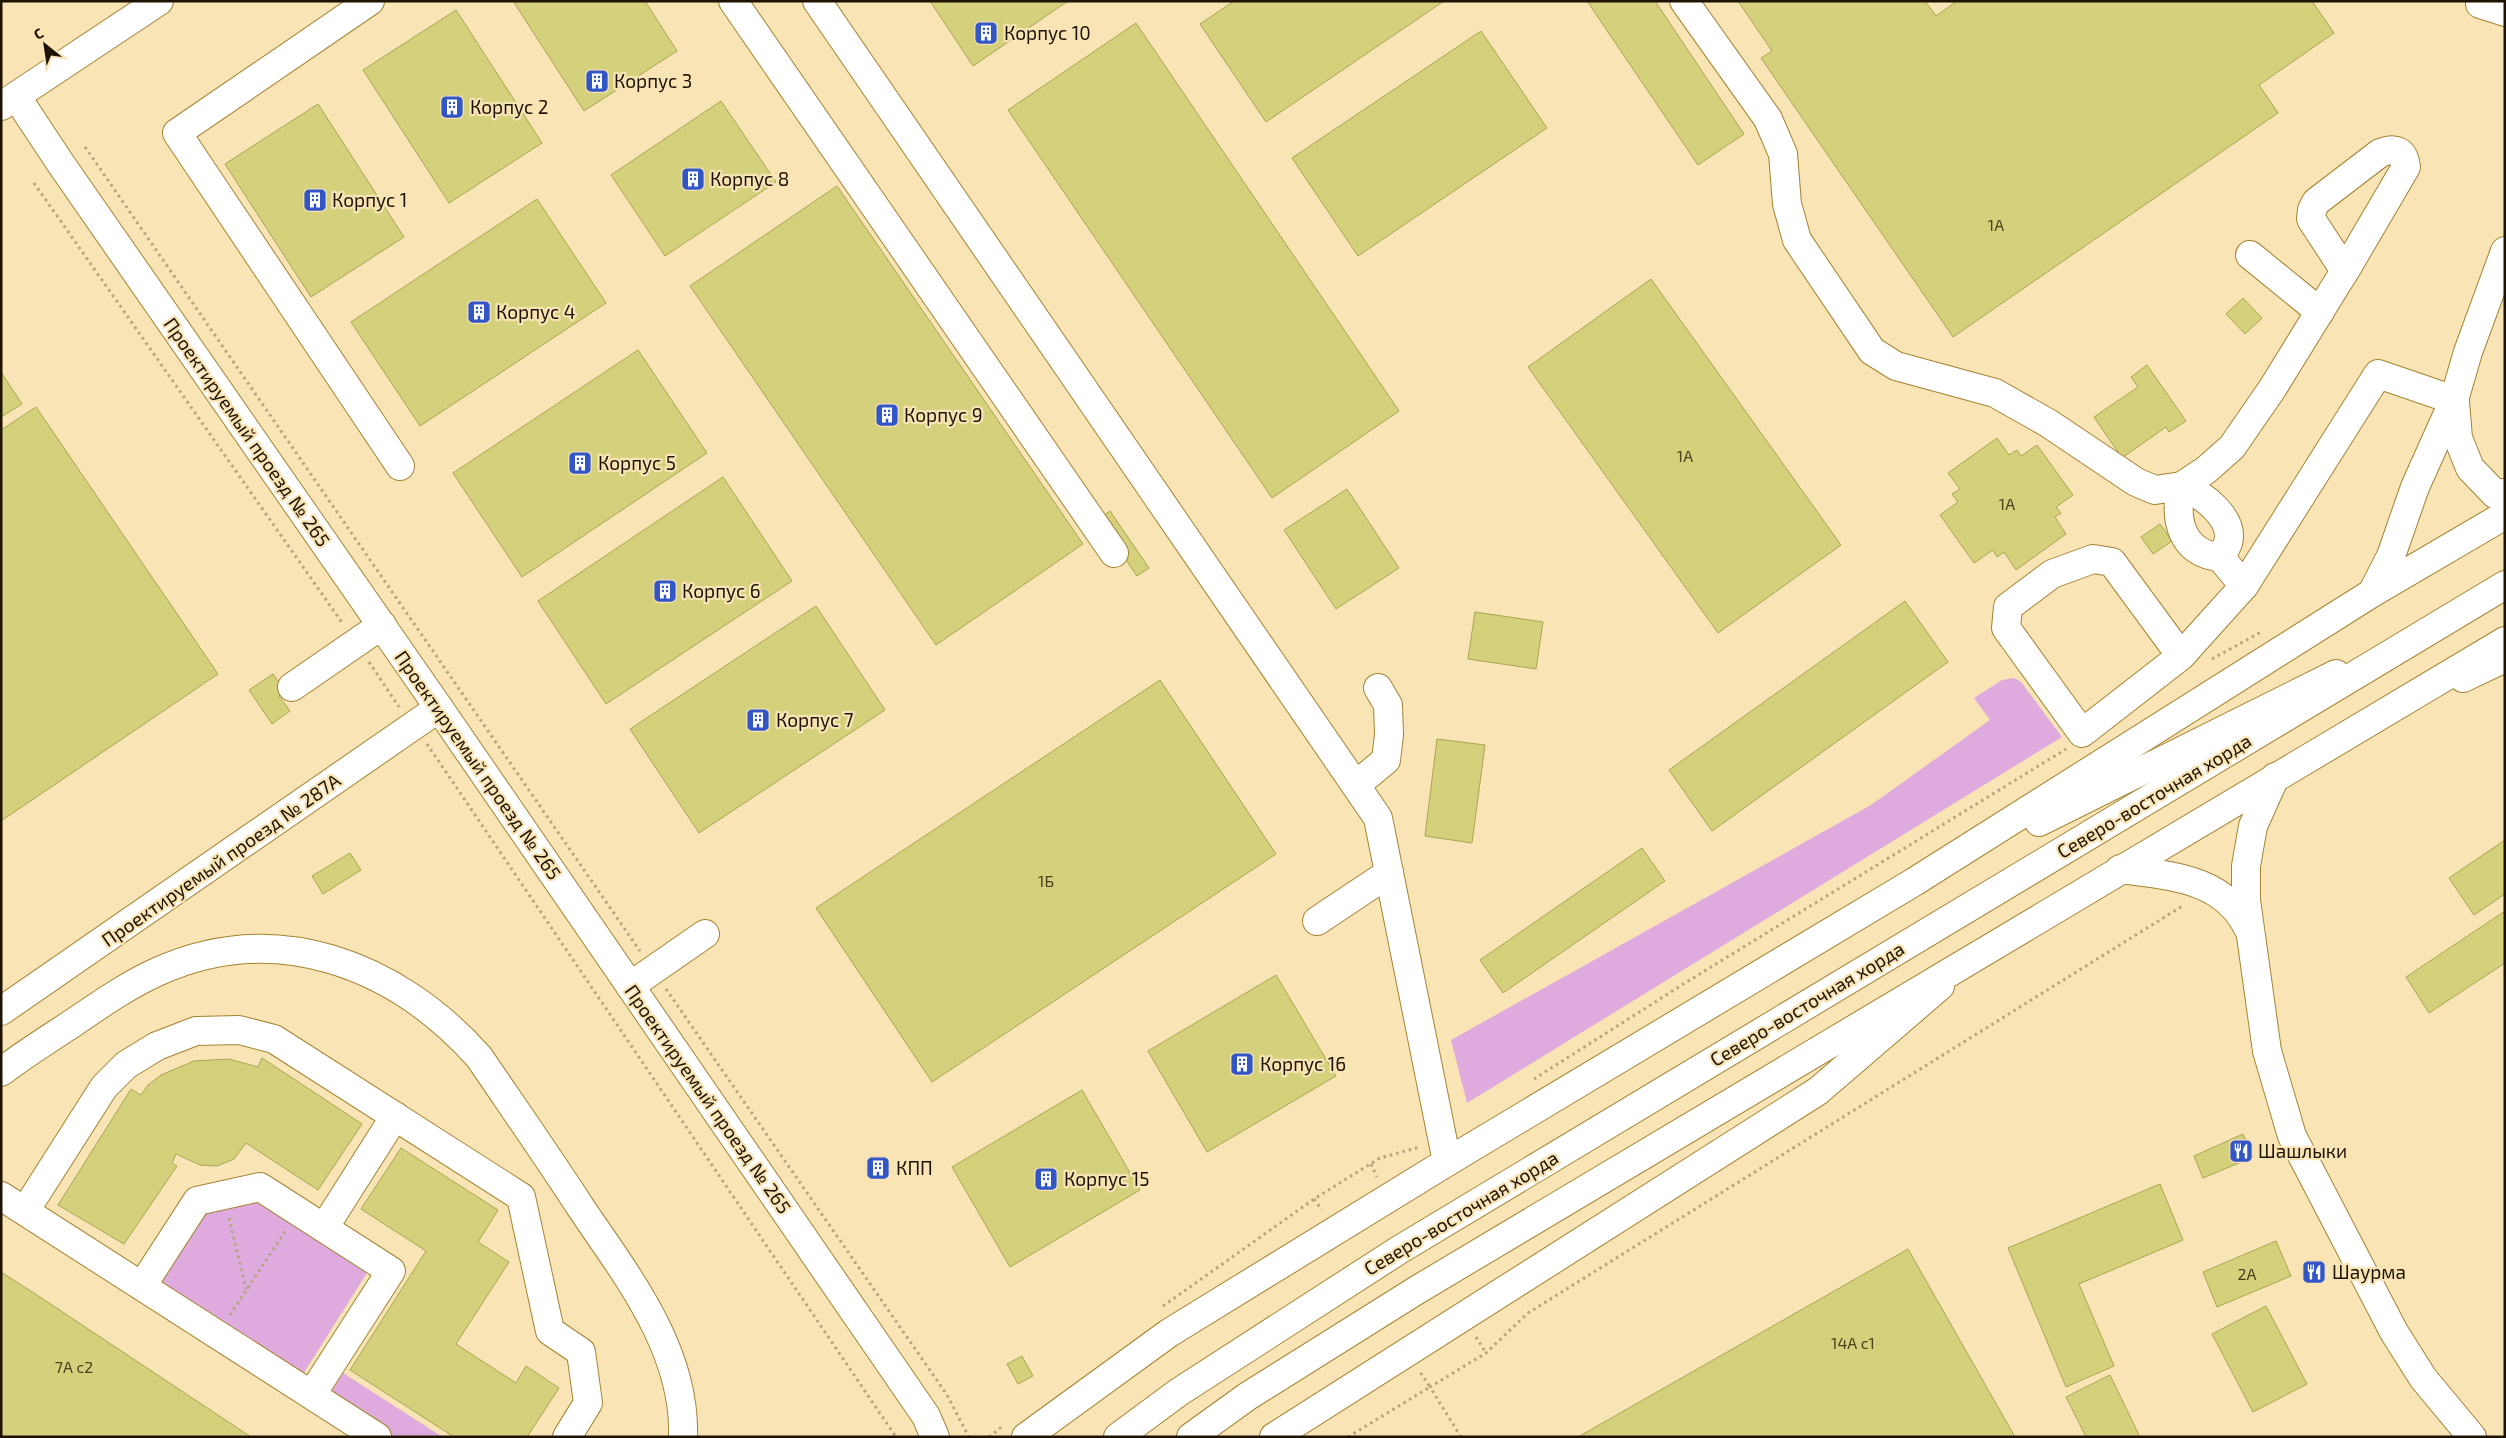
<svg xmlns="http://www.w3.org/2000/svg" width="2506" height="1438" viewBox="0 0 2506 1438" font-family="'Exo 2',sans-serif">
<rect width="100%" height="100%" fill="#f9e4b6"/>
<g fill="#dfabdf">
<path d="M2014 678 2021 682 2062 737 1467 1103 1451 1040 1871 805 1990 720 1974 698 2002 680Z"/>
<path d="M263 1196 372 1265 300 1379 149 1283 201 1205Z"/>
<path d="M343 1373 441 1436 385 1437 327 1399Z"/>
</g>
<g fill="#d4d07c" stroke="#a9a551">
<path d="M513 1H645L677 51 584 111Z"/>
<path d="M930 1H1068L973 66Z"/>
<path d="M1234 1H1444L1266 122 1200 24Z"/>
<path d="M1587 1H1655L1744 134 1698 165Z"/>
<path d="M1738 1H1925L1936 16 1957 1H2312L2334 33 2259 85 2278 113 1953 337 1761 58 1772 51Z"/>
<path d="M456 10 542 143 449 203 363 70Z"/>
<path d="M1136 23 1399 411 1272 498 1008 110Z"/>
<path d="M1481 31 1547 128 1358 256 1292 158Z"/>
<path d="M721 101 776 182 665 256 611 175Z"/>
<path d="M318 104 404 237 311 297 225 164Z"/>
<path d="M837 186 1083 544 936 645 690 286Z"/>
<path d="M537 199 606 303 420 426 351 322Z"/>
<path d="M1651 279 1841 545 1718 633 1528 367Z"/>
<path d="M2243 298 2262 318 2245 334 2226 314Z"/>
<path d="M638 350 707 453 522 577 453 473Z"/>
<path d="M2147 365 2186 421 2169 432 2166 427 2122 458 2094 417 2138 387 2131 377Z"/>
<path d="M1 372 22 404 1 417Z"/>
<path d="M36 407 218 674 1 821V430Z"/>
<path d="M1997 438 2009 455 2017 450 2021 456 2037 445 2073 495 2056 507 2061 513 2055 517 2066 534 2016 570 2004 552 1997 557 1993 550 1974 563 1940 515 1958 502 1952 494 1960 489 1948 473Z"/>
<path d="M723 477 792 581 606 704 538 601Z"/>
<path d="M1347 489 1399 568 1336 609 1284 530Z"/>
<path d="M1110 511 1149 568 1137 576 1098 519Z"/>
<path d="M2160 524 2172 541 2153 554 2141 537Z"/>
<path d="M1905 601 1948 662 1712 831 1669 770Z"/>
<path d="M816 606 885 710 699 833 630 729Z"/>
<path d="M1475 612 1543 622 1536 669 1468 659Z"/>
<path d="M273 674 285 691 279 696 290 711 272 724 249 690Z"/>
<path d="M1160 680 1276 854 932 1082 816 908Z"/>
<path d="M1437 739 1485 745 1472 843 1425 836Z"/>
<path d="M2505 840V894L2474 915 2449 878Z"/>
<path d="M1642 848 1665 881 1503 993 1480 960Z"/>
<path d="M350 853 361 870 323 894 312 876Z"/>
<path d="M2505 911V963L2429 1013 2406 977Z"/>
<path d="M1276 975 1336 1076 1207 1152 1148 1051Z"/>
<path d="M262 1058 362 1124 318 1190 246 1143 234 1159 217 1166 200 1165 176 1154 172 1163 177 1166 124 1244 58 1205 131 1089 141 1095 148 1085 161 1075 194 1061 229 1059 258 1067Z"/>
<path d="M1082 1090 1140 1190 1010 1267 952 1167Z"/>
<path d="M2243 1134 2253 1157 2203 1178 2194 1156Z"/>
<path d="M401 1148 498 1210 478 1242 509 1262 456 1344 516 1383 526 1366 559 1388 527 1437H454L350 1370 426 1251 361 1209Z"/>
<path d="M884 1158 890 1165 871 1178 866 1170Z"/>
<path d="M2160 1184 2183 1240 2079 1284 2114 1366 2066 1387 2008 1248Z"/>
<path d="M2276 1241 2291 1276 2217 1307 2203 1272Z"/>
<path d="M1908 1249 2015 1437H1578Z"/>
<path d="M1 1272 40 1297 251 1437H1Z"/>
<path d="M2266 1306 2307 1384 2253 1412 2212 1334Z"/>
<path d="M1022 1356 1033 1376 1018 1384 1007 1364Z"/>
<path d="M2110 1375 2140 1437H2086L2066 1397Z"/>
</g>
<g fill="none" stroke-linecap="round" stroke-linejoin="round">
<g stroke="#a48331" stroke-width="30">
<g id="minor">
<path d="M370 1 177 133 400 466"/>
<path d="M733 1 1114 553"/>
<path d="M817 1 1378 818 1447 1162"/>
<path d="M1684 1 1768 119 1783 154 1787 204 1797 240 1872 351 1896 366 1995 393 2048 423 2136 482 2155 490 2182 486C2173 519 2182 554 2220 557L2244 586"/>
<path d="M2480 4 2505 12"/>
<path d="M16 96 61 164 439 708 926 1416 935 1437"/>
<path d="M1 106 159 1"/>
<path d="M2250 255 2320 312"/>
<path d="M2455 402 2458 438 2470 468 2495 494 2505 493"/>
<path d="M2182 486 2206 470 2232 447 2272 389 2338 282 2345 271 2406 167C2404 150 2395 147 2380 153L2316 202 2312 210 2311 219 2345 271"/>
<path d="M2182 486C2202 494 2235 518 2228 543 2226 548 2223 553 2220 557"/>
<path d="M2372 593 2391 556 2415 487 2454 400 2468 352 2505 251"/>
<path d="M2181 656 2112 562 2093 559 2052 574 2008 607 2006 628 2082 733 2181 656 2244 586 2378 374 2454 400"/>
<path d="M2463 678 2505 658"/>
<path d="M292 687 382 625"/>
<path d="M2275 777 2253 826 2246 866V900L2267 1051 2292 1136 2394 1332 2423 1378 2472 1437"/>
<path d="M1356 785 1386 760 1389 735 1388 705 1378 688"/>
<path d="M2039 822 2336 674"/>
<path d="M2120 869C2169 876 2223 877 2248 928"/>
<path d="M1317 921 1389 873"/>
<path d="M630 986 705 934"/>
<path d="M1 1011 439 708"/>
<path d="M1 1072C23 1055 47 1040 70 1025 98 1006 126 986 157 972 276 918 396 964 479 1057 513 1107 548 1157 581 1208 627 1276 686 1350 683 1437"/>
<path d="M1 1196 377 1437"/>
<path d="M25 1211 104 1087 126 1065 157 1046 196 1031 239 1030 274 1039 521 1197 550 1331 581 1352 588 1403 567 1437"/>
<path d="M324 1228 395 1116"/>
<path d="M142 1286 197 1201 260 1187 391 1271 312 1394"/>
<path d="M1026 1437 1169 1333 1447 1162 1914 882 2372 593 2505 515"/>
</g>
</g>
<g stroke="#a48331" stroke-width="30">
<path id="major" d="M1274 1437 1818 1091 1940 986"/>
</g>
<g stroke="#a48331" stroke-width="30">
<g id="highway">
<path d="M1118 1437 1179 1392 1399 1250 2505 585"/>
<path d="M1191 1437 1248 1396 1417 1290 2505 641"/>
</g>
</g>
<g stroke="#b5a37e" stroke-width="3" stroke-dasharray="2.5 4" stroke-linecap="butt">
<path d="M85 147 640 951"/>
<path d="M34 183 343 624"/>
<path d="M2212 659 2261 632"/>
<path d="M369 662 399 707"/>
<path d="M427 744 896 1437"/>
<path d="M666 989 947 1395 969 1437"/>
<path d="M1534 1079 1685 983 2066 749"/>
<path d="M1371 1164 1377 1177"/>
<path d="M1314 1199 1322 1210"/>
<path d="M229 1218 246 1289"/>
<path d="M1163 1306 1314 1199 1380 1158 1420 1147"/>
<path d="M230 1315 286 1230"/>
<path d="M1476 1337 1486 1353"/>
<path d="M989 1437 1004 1425"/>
<path d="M1348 1437 1430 1387 1420 1372"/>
<path d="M1461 1437 1430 1387 1486 1353 1528 1313 2184 905"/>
</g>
<use href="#minor" stroke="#fff" stroke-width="28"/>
<use href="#major" stroke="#fff" stroke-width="28"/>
<use href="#highway" stroke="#fff" stroke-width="28"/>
</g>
<defs>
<g id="building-square" transform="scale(1.25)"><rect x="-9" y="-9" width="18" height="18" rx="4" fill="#3256c6" stroke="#f9e4b6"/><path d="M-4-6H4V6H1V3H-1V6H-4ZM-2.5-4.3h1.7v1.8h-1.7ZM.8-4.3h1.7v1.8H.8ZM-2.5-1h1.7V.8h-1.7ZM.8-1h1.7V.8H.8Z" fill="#fff"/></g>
<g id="restaurant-square" transform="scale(1.25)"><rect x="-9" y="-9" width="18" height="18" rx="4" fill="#3256c6" stroke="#f9e4b6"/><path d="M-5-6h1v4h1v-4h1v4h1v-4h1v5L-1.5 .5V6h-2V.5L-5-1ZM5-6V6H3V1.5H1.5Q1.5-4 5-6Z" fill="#fff"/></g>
</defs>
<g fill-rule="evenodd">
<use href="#building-square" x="986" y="33"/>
<use href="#building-square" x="597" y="81"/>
<use href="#building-square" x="452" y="107"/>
<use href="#building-square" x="693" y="179"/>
<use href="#building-square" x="315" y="200"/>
<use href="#building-square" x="479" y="312"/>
<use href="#building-square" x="887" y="415"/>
<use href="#building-square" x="580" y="463"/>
<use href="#building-square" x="665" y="591"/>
<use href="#building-square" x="758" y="720"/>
<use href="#building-square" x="1242" y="1064"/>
<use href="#restaurant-square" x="2241" y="1151"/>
<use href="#building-square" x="878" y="1168"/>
<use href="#building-square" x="1046" y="1179"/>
<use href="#restaurant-square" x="2314" y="1272"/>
</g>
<g text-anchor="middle" stroke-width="4.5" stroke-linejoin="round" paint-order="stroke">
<g font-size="16" fill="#4c421f">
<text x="1996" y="231">1А</text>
<text x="1685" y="462">1А</text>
<text x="2007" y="510">1А</text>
<text x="1046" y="887">1Б</text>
<text x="2247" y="1280">2А</text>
<text x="1853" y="1349">14А с1</text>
<text x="74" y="1373">7А с2</text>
</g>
<g font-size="19" fill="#1e1300" stroke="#f9e4b6" text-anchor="start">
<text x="1004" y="40">Корпус 10</text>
<text x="614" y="88">Корпус 3</text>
<text x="470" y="114">Корпус 2</text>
<text x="710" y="186">Корпус 8</text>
<text x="332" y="207">Корпус 1</text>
<text x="496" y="319">Корпус 4</text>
<text x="904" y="422">Корпус 9</text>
<text x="598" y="470">Корпус 5</text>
<text x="682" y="598">Корпус 6</text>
<text x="776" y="727">Корпус 7</text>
<text x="1260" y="1071">Корпус 16</text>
<text x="2258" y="1158">Шашлыки</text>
<text x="896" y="1175">КПП</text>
<text x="1064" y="1186">Корпус 15</text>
<text x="2332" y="1279">Шаурма</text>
</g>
<g font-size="19" fill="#1e1300" stroke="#f9e4b6">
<text transform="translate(247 432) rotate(55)" y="7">Проектируемый проезд № 265</text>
<text transform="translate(478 765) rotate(55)" y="7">Проектируемый проезд № 265</text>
<text transform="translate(2154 796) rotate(-31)" y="7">Северо-восточная хорда</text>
<text transform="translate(221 860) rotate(-35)" y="7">Проектируемый проезд № 287А</text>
<text transform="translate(1807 1004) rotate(-31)" y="7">Северо-восточная хорда</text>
<text transform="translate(708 1099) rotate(55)" y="7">Проектируемый проезд № 265</text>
<text transform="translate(1461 1213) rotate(-31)" y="7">Северо-восточная хорда</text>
</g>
</g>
<rect width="2506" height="1438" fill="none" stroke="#1e1300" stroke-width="5"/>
<g transform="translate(45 45) rotate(330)" stroke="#f9e4b6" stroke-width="4" paint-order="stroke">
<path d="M0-4L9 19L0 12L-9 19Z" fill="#1e1300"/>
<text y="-8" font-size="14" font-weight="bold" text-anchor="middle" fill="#1e1300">С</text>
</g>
</svg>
